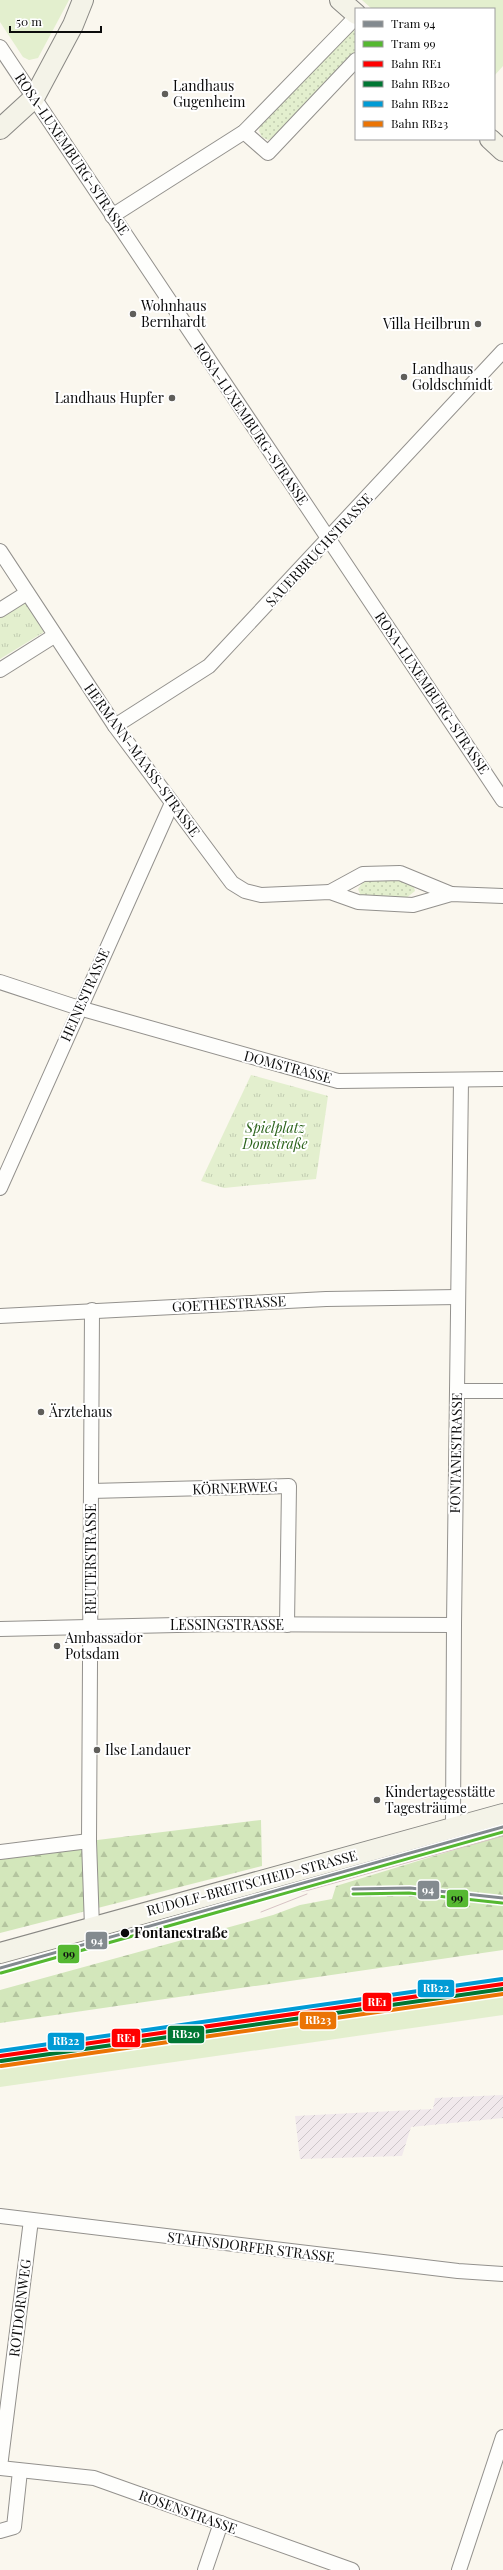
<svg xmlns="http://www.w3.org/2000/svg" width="503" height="2570" viewBox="0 0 503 2570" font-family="'Playfair Display',serif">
<defs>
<pattern id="industrial-furrows" width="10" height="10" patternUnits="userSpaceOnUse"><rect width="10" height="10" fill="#f1e9ec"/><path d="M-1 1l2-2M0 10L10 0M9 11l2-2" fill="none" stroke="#cdc6c9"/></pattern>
<pattern id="grass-dots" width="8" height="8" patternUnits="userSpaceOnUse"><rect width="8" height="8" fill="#e3efce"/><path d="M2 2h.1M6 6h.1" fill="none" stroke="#c1ccb0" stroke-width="1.8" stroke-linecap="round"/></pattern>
<pattern id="forest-firs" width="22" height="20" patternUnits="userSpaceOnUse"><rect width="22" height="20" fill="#d3e7bb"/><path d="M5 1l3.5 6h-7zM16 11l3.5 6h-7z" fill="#b4c59f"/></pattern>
<pattern id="park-tufts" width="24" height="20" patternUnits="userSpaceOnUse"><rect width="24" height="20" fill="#e3efce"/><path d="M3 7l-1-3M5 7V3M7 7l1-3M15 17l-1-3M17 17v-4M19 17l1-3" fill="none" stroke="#c1ccb0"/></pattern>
</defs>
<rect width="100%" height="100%" fill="#faf7ee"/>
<path fill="url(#industrial-furrows)" d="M503 2095V2118L411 2127 402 2156 300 2159 295 2116 433 2109 435 2098Z"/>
<g fill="url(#grass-dots)">
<path d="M350 27 356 32V52L276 137 268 140 262 137 259 131 260 124Z"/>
<path d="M389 877 413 883 415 891 405 899 364 897 360 894 358 889 363 882Z"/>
</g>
<g fill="url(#forest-firs)">
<path d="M261 1820 262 1866 0 1933V1852Z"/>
<path d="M503 1835V1950L0 2023V1990L273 1915 300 1905 332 1899 336 1886Z"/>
</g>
<g fill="url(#park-tufts)">
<path d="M24 600 44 632 0 659V615Z"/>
<path d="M251 1075 328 1096 316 1179 224 1188 201 1181Z"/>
</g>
<g fill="#e3efce">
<path d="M0 0H69L38 58 29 60 23 57 0 22Z"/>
<path d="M362 0H503V66L494 76V9H372Z"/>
<path d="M503 1996V2015L0 2087V2069Z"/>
</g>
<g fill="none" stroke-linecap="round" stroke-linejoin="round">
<g stroke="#93918d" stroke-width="16">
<g id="street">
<path d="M0 47 503 800"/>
<path d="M244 132 268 153 356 60"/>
<path d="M112 216 244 132 356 17"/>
<path d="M0 551 115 726 232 883 245 891 261 895 330 892 358 902 413 905 451 894 503 896"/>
<path d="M0 610 27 593"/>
<path d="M0 670 54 636"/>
<path d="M115 726 209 666 503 351"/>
<path d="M330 892 363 874 400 873 451 894"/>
<path d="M0 982 79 1008 338 1081 503 1079"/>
<path d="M0 1188 172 803"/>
<path d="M0 1316 326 1299 458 1297"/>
<path d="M457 1391H503"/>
<path d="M91 1491 289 1486 287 1625"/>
<path d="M0 1629 221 1624 454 1625"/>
<path d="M453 1827 454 1624 461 1080"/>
<path d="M0 1852 89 1841"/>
<path d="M92 1927 89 1841 92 1310"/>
<path d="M0 2216 458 2271 503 2274"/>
<path d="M0 2467 31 2220"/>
<path d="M0 2468 94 2478 352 2570"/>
<path d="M0 2531 14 2527 20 2471"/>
<path d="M205 2570 221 2523"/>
<path d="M459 2570 503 2437"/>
</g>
</g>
<g stroke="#898884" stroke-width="22">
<g id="secondary">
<path d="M340 0 356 14"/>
<path d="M0 129 34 98 73 25 83 0"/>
<path d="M490 139 503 151"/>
<path d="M0 1953 503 1814"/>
</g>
</g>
<use href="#street" stroke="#fefefc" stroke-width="14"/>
<use href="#secondary" stroke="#f4f3e8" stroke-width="20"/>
<g stroke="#d7c3c4" stroke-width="1">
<path d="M233 1903 309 1890 503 1836"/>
<path d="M261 1912 307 1894"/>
</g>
<g stroke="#fff" stroke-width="7">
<path id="rail-1" d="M0 2056 503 1984"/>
</g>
<g stroke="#fff" stroke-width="7">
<path id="rail-2" d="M1 2061 503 1989"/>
</g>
<g stroke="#fff" stroke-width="7">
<path id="rail-3" d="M0 2051 502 1979"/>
</g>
<g stroke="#fff" stroke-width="7">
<path id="rail-4" d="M1 2066 503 1994"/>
</g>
<use href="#rail-1" stroke="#f00" stroke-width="4"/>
<use href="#rail-2" stroke="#007734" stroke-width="4"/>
<use href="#rail-3" stroke="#009bd5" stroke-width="4"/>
<use href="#rail-4" stroke="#eb7405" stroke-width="4"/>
<g stroke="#fff" stroke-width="6">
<g id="tram-1">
<path d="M353 1889 410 1888 503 1898"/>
<path d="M0 1968 503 1827"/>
</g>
</g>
<g stroke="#fff" stroke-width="6">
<g id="tram-2">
<path d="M353 1894 409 1893 502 1903"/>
<path d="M1 1973 503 1832"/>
</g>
</g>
<use href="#tram-1" stroke="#838a8f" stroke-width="3"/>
<use href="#tram-2" stroke="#55b831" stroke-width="3"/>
</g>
<g fill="#5f5e5a" stroke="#fff" stroke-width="1.5">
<circle cx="165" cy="94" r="4"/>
<circle cx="133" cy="314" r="4"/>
<circle cx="478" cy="324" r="4"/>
<circle cx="404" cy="377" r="4"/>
<circle cx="172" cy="398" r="4"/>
<circle cx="41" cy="1412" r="4"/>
<circle cx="57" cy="1646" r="4"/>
<circle cx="97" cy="1750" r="4"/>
<circle cx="377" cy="1800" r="4"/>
</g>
<circle fill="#0b0b0b" stroke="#fff" stroke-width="1.5" cx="125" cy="1933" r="5"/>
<g text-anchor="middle" stroke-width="4" stroke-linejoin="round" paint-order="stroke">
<g font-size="14" fill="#0b0b0b" stroke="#fff" text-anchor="start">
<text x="173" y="91">Landhaus<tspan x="173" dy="16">Gugenheim</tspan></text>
<text x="141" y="311">Wohnhaus<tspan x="141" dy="16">Bernhardt</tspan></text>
<text x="470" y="329" text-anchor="end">Villa Heilbrun</text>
<text x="412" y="374">Landhaus<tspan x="412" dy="16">Goldschmidt</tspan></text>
<text x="164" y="403" text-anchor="end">Landhaus Hupfer</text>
<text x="49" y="1417">Ärztehaus</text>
<text x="65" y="1643">Ambassador<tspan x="65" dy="16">Potsdam</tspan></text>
<text x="105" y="1755">Ilse Landauer</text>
<text x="385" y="1797">Kindertagesstätte<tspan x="385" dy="16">Tagesträume</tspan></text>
</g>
<g font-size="14" fill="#0b0b0b" stroke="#fff">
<text transform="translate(72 154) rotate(56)" y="5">ROSA-LUXEMBURG-STRASSE</text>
<text transform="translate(251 424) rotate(56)" y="5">ROSA-LUXEMBURG-STRASSE</text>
<text transform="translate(319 550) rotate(-47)" y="5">SAUERBRUCHSTRASSE</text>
<text transform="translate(432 693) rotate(56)" y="5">ROSA-LUXEMBURG-STRASSE</text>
<text transform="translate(142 760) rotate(54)" y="5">HERMANN-MAASS-STRASSE</text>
<text transform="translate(85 995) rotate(-66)" y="5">HEINESTRASSE</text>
<text transform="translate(288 1067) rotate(15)" y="5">DOMSTRASSE</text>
<text transform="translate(229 1304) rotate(-3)" y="5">GOETHESTRASSE</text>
<text transform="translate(456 1453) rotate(-89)" y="5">FONTANESTRASSE</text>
<text transform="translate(235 1488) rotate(-2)" y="5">KÖRNERWEG</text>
<text transform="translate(91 1559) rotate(-90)" y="5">REUTERSTRASSE</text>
<text x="227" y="1630">LESSINGSTRASSE</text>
<text transform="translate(252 1883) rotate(-15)" y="5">RUDOLF-BREITSCHEID-STRASSE</text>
<text transform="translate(251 2247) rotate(7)" y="5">STAHNSDORFER STRASSE</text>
<text transform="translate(20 2308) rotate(-83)" y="5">ROTDORNWEG</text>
<text transform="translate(188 2512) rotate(20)" y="5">ROSENSTRASSE</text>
</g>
<g font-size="14" font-style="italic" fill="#2b631b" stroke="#fff">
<text x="275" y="1133">Spielplatz<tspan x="275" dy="16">Domstraße</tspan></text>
</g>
<g font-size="14" font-weight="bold" fill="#0b0b0b" stroke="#fff" text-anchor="start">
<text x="134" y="1938">Fontanestraße</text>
</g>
</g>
<g stroke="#fff" stroke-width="1.5">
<rect x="417" y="1880" width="23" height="20" rx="4" fill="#838a8f"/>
<rect x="446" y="1889" width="23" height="19" rx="4" fill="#55b831"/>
<rect x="85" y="1931" width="23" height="19" rx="4" fill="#838a8f"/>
<rect x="57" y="1944" width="23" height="20" rx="4" fill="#55b831"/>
<rect x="417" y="1979" width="38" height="19" rx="4" fill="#009bd5"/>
<rect x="362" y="1992" width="30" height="20" rx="4" fill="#f00"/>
<rect x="299" y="2011" width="38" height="19" rx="4" fill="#eb7405"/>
<rect x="167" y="2025" width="38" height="19" rx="4" fill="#007734"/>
<rect x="111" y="2028" width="30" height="20" rx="4" fill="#f00"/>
<rect x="47" y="2032" width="38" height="19" rx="4" fill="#009bd5"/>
</g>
<g font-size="11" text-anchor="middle" font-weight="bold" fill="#fff">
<text x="428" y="1894">94</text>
<text x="97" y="1945">94</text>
<text x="436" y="1992">RB22</text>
<text x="377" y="2006">RE1</text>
<text x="318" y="2024">RB23</text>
<text x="186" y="2038">RB20</text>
<text x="126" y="2042">RE1</text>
<text x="66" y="2045">RB22</text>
</g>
<g font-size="11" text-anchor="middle" font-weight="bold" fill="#111">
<text x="457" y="1902">99</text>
<text x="69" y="1958">99</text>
</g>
<rect x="355" y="8" width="140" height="132" fill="#ffffff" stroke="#9d9d9d"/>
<rect x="363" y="21" width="20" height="6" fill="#838a8f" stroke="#9d9d9d"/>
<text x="391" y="28" font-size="12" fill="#0b0b0b">Tram 94</text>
<rect x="363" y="41" width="20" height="6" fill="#55b831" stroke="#9d9d9d"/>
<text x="391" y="48" font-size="12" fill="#0b0b0b">Tram 99</text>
<rect x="363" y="61" width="20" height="6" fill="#ff0000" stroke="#9d9d9d"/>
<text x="391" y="68" font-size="12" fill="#0b0b0b">Bahn RE1</text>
<rect x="363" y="81" width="20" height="6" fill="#007734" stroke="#9d9d9d"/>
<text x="391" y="88" font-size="12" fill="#0b0b0b">Bahn RB20</text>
<rect x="363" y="101" width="20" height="6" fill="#009bd5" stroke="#9d9d9d"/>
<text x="391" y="108" font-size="12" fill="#0b0b0b">Bahn RB22</text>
<rect x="363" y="121" width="20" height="6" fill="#eb7405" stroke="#9d9d9d"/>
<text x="391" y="128" font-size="12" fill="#0b0b0b">Bahn RB23</text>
<path d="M10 26v6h91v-6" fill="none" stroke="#0b0b0b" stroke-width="2"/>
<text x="16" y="26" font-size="12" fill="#0b0b0b" stroke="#ffffff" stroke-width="3" paint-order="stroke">50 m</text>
</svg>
